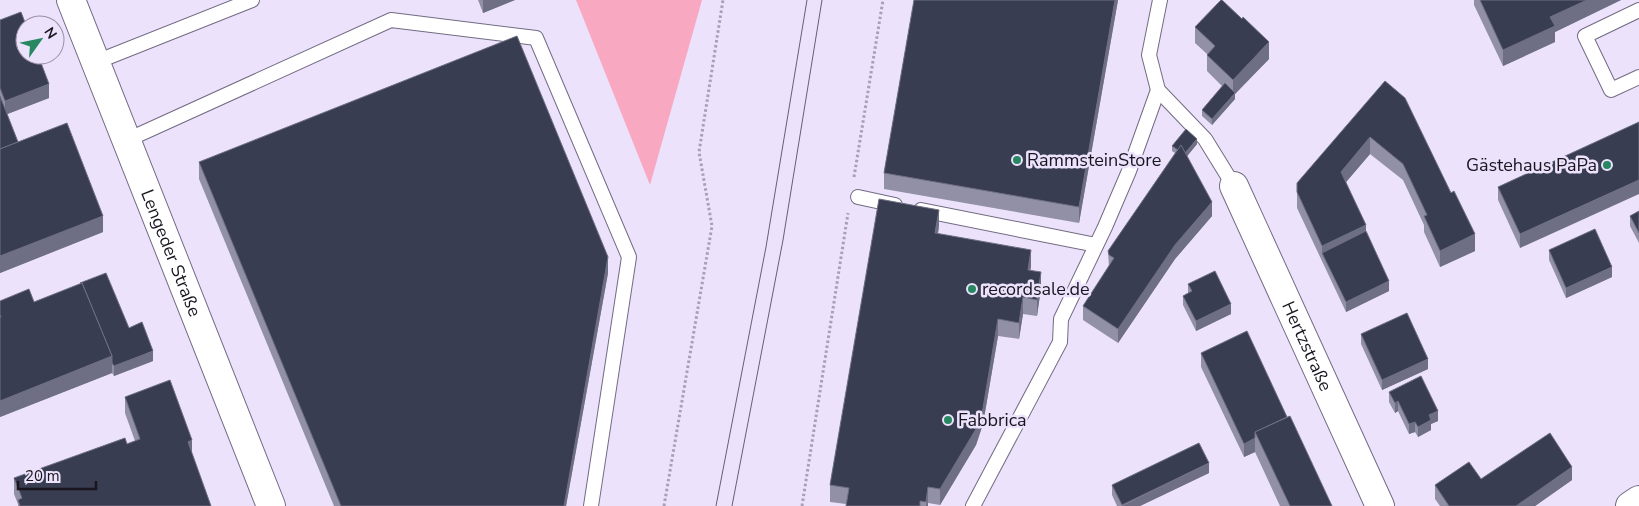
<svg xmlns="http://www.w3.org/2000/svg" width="1639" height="506" viewBox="0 0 1639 506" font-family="'Nunito Sans',sans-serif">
<rect width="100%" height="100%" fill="#ece2fc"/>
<path fill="#f9a8c2" d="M576 0H702L650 185Z"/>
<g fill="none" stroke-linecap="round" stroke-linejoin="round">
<g stroke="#736b82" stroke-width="16">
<g id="service">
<path d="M1160 0 1149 55 1158 90 1205 139 1234 186"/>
<path d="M1639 10 1585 36 1611 90 1639 77"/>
<path d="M96 62 252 0"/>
<path d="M127 140 391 20 536 38 629 257 591 506"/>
<path d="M858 197 895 205"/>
<path d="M921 210 1096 245"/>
<path d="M973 506 1060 342 1061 319 1105 227 1129 171 1158 90"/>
</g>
</g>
<g stroke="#736b82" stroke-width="30">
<g id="minor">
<path id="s1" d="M71 0 271 506"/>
<path id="s2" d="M1234 186 1380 506"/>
</g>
</g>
<g stroke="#736b82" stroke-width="30">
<path id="tertiary" d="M1630 506 1639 500"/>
</g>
<g stroke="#a79fb4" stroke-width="3" stroke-dasharray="2.5 2.5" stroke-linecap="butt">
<path d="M854 177 883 0"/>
<path d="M664 506 712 226 699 152 723 0"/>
<path d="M802 506 848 213"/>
</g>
<use href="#service" stroke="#fff" stroke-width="14"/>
<use href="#minor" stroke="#fff" stroke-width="28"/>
<use href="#tertiary" stroke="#fff" stroke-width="28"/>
<g stroke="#65606f" stroke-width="1">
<path d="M716 506 766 247 807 0"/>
<path d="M732 506 783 240 822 0"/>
</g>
</g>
<g fill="#9290a6">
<path d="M478 0H515L483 13Z"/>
<path d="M914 0H1118L1079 223 884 189V173Z"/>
<path d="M1474 0H1621L1555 32V42L1503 66 1474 5Z"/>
<path d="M0 20 49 98 7 114 18 142 103 232 0 273Z"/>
<path d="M1195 27 1269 59 1235 94V99L1212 125 1202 116V110L1222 86 1207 71V54L1195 43Z"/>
<path d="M1385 81 1475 251 1440 267 1424 232V225L1403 180 1370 154 1346 182 1389 291 1346 312 1297 208V192Z"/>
<path d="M1639 122 1520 248 1498 200V187Z"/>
<path d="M1197 144 1187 156 1212 216 1175 259 1118 343 1083 320V306L1109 267 1108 251 1175 153 1172 151V146Z"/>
<path d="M199 162 608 273 566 506H334L199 179Z"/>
<path d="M1639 211V243L1630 226V216Z"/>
<path d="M939 226 938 234 1031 266 1030 271 1041 288 1037 316 1023 314 1019 339 998 336 983 424 976 445 940 505 928 503V506H846V504L830 502V485Z"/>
<path d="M1549 250 1612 277 1566 298 1549 260Z"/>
<path d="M1188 284 1231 314 1196 331 1183 305V296L1188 293Z"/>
<path d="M0 301 129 328 153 361 114 376 112 373 0 417Z"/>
<path d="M1361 334 1428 369 1382 390 1361 344Z"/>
<path d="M1201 353 1287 417 1332 506H1280L1255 452 1244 457 1201 367Z"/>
<path d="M1389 392 1438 421 1431 424V430L1418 437 1415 432 1409 434 1398 411 1395 413 1389 402Z"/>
<path d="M125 397 192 454 211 506H18V504L14 494V478L135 441 125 413Z"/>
<path d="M1209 473 1140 506H1117L1112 495V485Z"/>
<path d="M1481 479 1572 480 1535 506H1440L1435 499V485Z"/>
</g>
<g fill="#6e6e84">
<path d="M483 0H515L483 13Z"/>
<path d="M1115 0H1118L1079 223V207Z"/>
<path d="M1587 0H1621L1555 32V42L1503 66V50L1550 17Z"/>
<path d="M1269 42V59L1235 94V99L1212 125V119L1233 96V80Z"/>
<path d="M49 84V98L5 115V101Z"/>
<path d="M1370 137V154L1341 188V172Z"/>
<path d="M1197 139V144L1184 160V155Z"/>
<path d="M1639 180V194L1520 248V234Z"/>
<path d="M1212 202V216L1175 259 1118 343V329L1175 245Z"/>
<path d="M939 210V226L935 250V233Z"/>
<path d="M103 216V232L0 273V256Z"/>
<path d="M1366 225V241L1322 253V246Z"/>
<path d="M1475 234V251L1440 267V251Z"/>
<path d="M1031 250V266L1028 286V270Z"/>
<path d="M608 257V273L566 506H564Z"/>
<path d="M1612 267V277L1566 298V288Z"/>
<path d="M1041 272V288L1037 316V300Z"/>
<path d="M1389 281V291L1346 312V302Z"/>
<path d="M1023 297V314L1019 339V323Z"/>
<path d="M1231 304V314L1196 331V321Z"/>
<path d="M998 319V336L983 424 976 445 940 505V489Z"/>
<path d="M153 351V361L114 376V366Z"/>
<path d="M112 356V373L0 417V401Z"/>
<path d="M1428 359V369L1382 390V380Z"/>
<path d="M1398 401V411L1395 413V403Z"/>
<path d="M1438 411V421L1431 424V430L1418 437V427L1429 415Z"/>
<path d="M1415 422V432L1409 434V424Z"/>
<path d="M1255 438V452L1244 457V444Z"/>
<path d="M192 440V456L188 442Z"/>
<path d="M1209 463V473L1140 506H1122Z"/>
<path d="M1572 467V480L1535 506H1516Z"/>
<path d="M928 487V506H926Z"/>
</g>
<g fill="#383d51" stroke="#6e6e84">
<path d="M914 0H1115L1079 207 884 173Z"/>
<path d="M1221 0H1222L1242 19 1243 17 1269 42 1233 80 1207 55 1215 46 1195 27Z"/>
<path d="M1480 0H1587L1550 17 1555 26 1503 50Z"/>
<path d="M21 12 26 25H25V55H38L49 84 5 101 0 88V20Z"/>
<path d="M517 36 608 257 564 506H341L199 162Z"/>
<path d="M1385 81 1405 98 1451 193 1454 191 1475 234 1440 251 1424 216 1427 215 1403 164 1370 137 1341 172 1366 225 1322 246 1297 192V183Z"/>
<path d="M1225 83 1235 93 1212 119 1202 110Z"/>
<path d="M0 96 18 142 0 149Z"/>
<path d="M1639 122V180L1520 234 1498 187Z"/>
<path d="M67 123 103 216 0 256V149Z"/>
<path d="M1186 129 1197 139 1185 153 1181 145 1178 150 1172 146Z"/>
<path d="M1181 145 1212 202 1175 245 1118 329 1083 306 1114 258 1109 255 1108 251Z"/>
<path d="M879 199 939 210 935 233 1031 250 1028 270 1041 272 1037 300 1023 297 1019 323 998 319 983 408 976 429 940 489 928 487 926 502 920 501V506H846L849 488 830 485Z"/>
<path d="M1639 211V233L1630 216Z"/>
<path d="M1595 229 1612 267 1566 288 1549 250Z"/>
<path d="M1366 231 1389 281 1346 302 1322 253Z"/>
<path d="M1215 271 1231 304 1196 321 1183 296 1192 291 1188 284Z"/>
<path d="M106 273 129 328 142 322 153 351 114 366 112 363V356L82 283H80Z"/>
<path d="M82 283 112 356 0 401V317H1L0 315V301L29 289 34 302Z"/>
<path d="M1407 313 1428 359 1382 380 1361 334Z"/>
<path d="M1247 331 1287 417 1255 432V438L1244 444 1201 353Z"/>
<path d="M1421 376 1438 411 1429 415 1431 420 1418 427 1415 422 1409 424 1398 401 1395 403 1389 392Z"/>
<path d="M170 380 192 440 188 442 211 506H20L18 500 22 498 14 478 125 438 127 444 140 439 125 397Z"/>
<path d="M1290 416 1332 506H1290L1255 432Z"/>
<path d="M1550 433 1572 467 1516 506H1449L1435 485 1469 462 1481 479Z"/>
<path d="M1199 443 1209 463 1122 505 1112 485Z"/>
</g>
<g fill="#278760" stroke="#ece2fc" stroke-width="2">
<circle cx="1017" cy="160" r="5"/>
<circle cx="1607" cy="165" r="5"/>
<circle cx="972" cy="289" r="5"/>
<circle cx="948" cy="420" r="5"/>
</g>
<g text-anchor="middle" stroke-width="5" stroke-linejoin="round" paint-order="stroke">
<g font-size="18" fill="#19161f" stroke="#ece2fc" text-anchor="start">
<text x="1027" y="166">RammsteinStore</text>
<text x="1597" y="171" text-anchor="end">Gästehaus PaPa</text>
<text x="982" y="295">recordsale.de</text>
<text x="958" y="426">Fabbrica</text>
</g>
<g font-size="18" fill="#19161f" stroke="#ece2fc">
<text dy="6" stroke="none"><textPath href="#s1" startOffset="272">Lengeder Straße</textPath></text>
<text dy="6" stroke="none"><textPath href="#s2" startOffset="176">Hertzstraße</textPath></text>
</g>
</g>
<g transform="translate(40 40) rotate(57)"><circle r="24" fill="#ece2fc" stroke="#9890a4"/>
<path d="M0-4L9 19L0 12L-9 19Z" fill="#278760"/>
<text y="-8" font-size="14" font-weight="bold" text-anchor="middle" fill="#19161f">N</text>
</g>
<path d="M18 481v8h78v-8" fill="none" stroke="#19161f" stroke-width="2.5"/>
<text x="25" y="481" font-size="15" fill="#19161f" stroke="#ece2fc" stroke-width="4" paint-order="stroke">20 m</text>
</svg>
